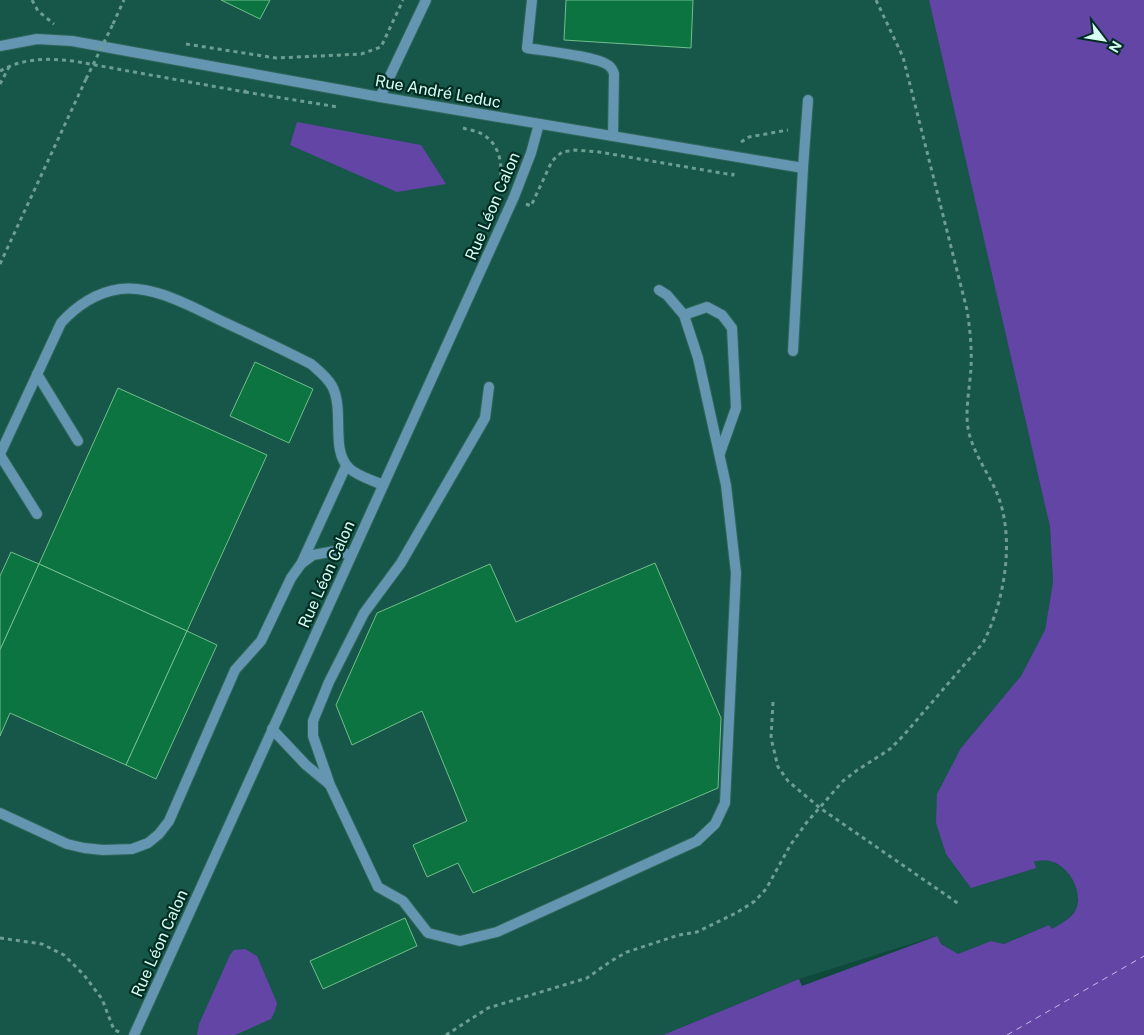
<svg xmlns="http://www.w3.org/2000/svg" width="1144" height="1035" viewBox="0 0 1144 1035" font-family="'Public Sans',sans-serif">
<rect width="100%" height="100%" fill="#0e493c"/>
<path fill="#175749" d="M0 0H929L1050 527 1053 582 1045 630 1021 676 961 748 1035 868 1034 861H1051L1064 868 1073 879 1078 892 1076 909 1067 920 1052 930 1049 925 1004 944 991 941 958 954 941 944 936 936 799 979 663 1035H0Z"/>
<g fill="#6345a5">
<path d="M929 0H1144V1035H663L799 979 802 986 937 936 941 944 958 954 991 941 1004 944 1049 925 1052 929C1061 924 1072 918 1076 909 1083 890 1069 866 1050 861 1046 860 1039 861 1034 861L1036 868 971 888 946 854 936 823 937 794 961 748 1021 676 1045 630 1053 582 1050 527Z"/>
<path d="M297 122 421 145 446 184 397 192 290 145Z"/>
<path d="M245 949 257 956 277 1003 275 1011 271 1019 235 1035H197L199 1024 230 955 234 950Z"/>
</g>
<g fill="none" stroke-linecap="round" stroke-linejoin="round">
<path stroke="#c4baed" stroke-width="1" stroke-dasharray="6 5" stroke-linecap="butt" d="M1007 1035 1144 956"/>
</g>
<g fill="#0b7440" stroke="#73be8d">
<path d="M221 0H270L260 19Z"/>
<path d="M566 0H693L691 48 564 40Z"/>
<path d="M255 362 313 389 289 443 230 416Z"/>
<path d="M118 388 267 455 187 631 39 564Z"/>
<path d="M11 552 39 564 0 650V576Z"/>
<path d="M655 563 721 718 718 788 473 893 458 863 427 877 413 845 467 821 422 711 352 745 336 705 377 613 490 564 516 622Z"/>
<path d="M39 564 187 631 126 765 10 713 0 736V650Z"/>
<path d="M187 631 217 645 156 779 126 765Z"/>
<path d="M405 918 417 946 323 989 310 961Z"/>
</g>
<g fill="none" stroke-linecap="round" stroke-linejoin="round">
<g stroke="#2e6659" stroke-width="12">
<g id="service">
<path d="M532 0 527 48C544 51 595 56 608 65 611 67 613 70 614 74L613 136"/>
<path d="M684 315 707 307 722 315 732 328 736 408 720 453"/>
<path d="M793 351 803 168"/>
<path d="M37 374 78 441"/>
<path d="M489 387 485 418 401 563 364 613 329 682 313 721V736L330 785 378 887 403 901 428 933 460 941 497 932 697 841 715 824 725 803 736 573 726 485 698 358 684 315 667 295 659 290"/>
<path d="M0 454 61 323C76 306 97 292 120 289 155 284 197 310 228 324 256 337 284 350 311 364 319 371 327 377 332 386 345 410 330 450 349 468 357 476 372 480 383 485"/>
<path d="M0 455 37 514"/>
<path d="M302 562 346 466"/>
<path d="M272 729 306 765 329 784"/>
<path d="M0 813 67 844 84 848 103 850 132 849 148 843 159 834 169 821 235 670 261 641 291 578 301 564 313 555 335 551 351 555"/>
</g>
</g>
<g stroke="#2e6659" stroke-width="12">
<g id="minor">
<path d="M0 46 37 39 72 41 380 97 803 168 808 100"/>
<path d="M380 97 426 0"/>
<path d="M134 1035 514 197 531 153 539 124"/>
</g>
</g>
<g stroke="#6d9e92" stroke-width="3" stroke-dasharray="4 4" stroke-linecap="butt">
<path d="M32 0 38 11 54 24"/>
<path d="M113 24 124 0"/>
<path d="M186 44 276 58 361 54 381 47 403 0"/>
<path d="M0 71C23 58 47 58 73 61L245 92 246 90"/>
<path d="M0 84 9 67"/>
<path d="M245 92 338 107"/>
<path d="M463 128C469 130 477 131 482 134 502 145 504 171 498 190L500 191"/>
<path d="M741 142 749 137 788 130"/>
<path d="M526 204 531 206 552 161 562 152 575 150 599 152 733 175V171"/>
<path d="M0 264 86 79"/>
<path d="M773 702 771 738 778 767 788 781 820 808 959 904"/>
<path d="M0 938 42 944 64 955 84 975 102 999 114 1030 120 1032"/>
<path d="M446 1035 488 1008 587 978 611 961 627 952 679 935 697 932 736 913 755 901 766 889 791 844 807 822 843 781 856 771 890 749 903 736 983 643C1005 601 1016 536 996 491 987 471 972 451 968 428 965 409 970 387 971 367 972 348 970 329 967 310L903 57 876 0"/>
</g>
<use href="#service" stroke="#6495b1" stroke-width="10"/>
<use href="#minor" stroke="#6495b1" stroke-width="10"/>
<path stroke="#6d9e92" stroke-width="3" stroke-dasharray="4 4" stroke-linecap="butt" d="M86 79 113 24"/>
</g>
<g text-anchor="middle" stroke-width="4.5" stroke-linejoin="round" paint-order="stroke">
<g font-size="16" fill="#d8fdf2" stroke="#002d23">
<text transform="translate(438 91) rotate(10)" y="6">Rue André Leduc</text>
<text transform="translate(492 206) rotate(-67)" y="6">Rue Léon Calon</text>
<text transform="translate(326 574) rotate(-66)" y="6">Rue Léon Calon</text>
<text transform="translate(159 943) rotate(-66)" y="6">Rue Léon Calon</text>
</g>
</g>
<g transform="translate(1104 40) rotate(121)" stroke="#002d23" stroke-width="4" paint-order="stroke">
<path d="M0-4L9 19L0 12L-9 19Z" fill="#d8fdf2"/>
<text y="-8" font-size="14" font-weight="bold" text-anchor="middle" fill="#d8fdf2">N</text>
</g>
</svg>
